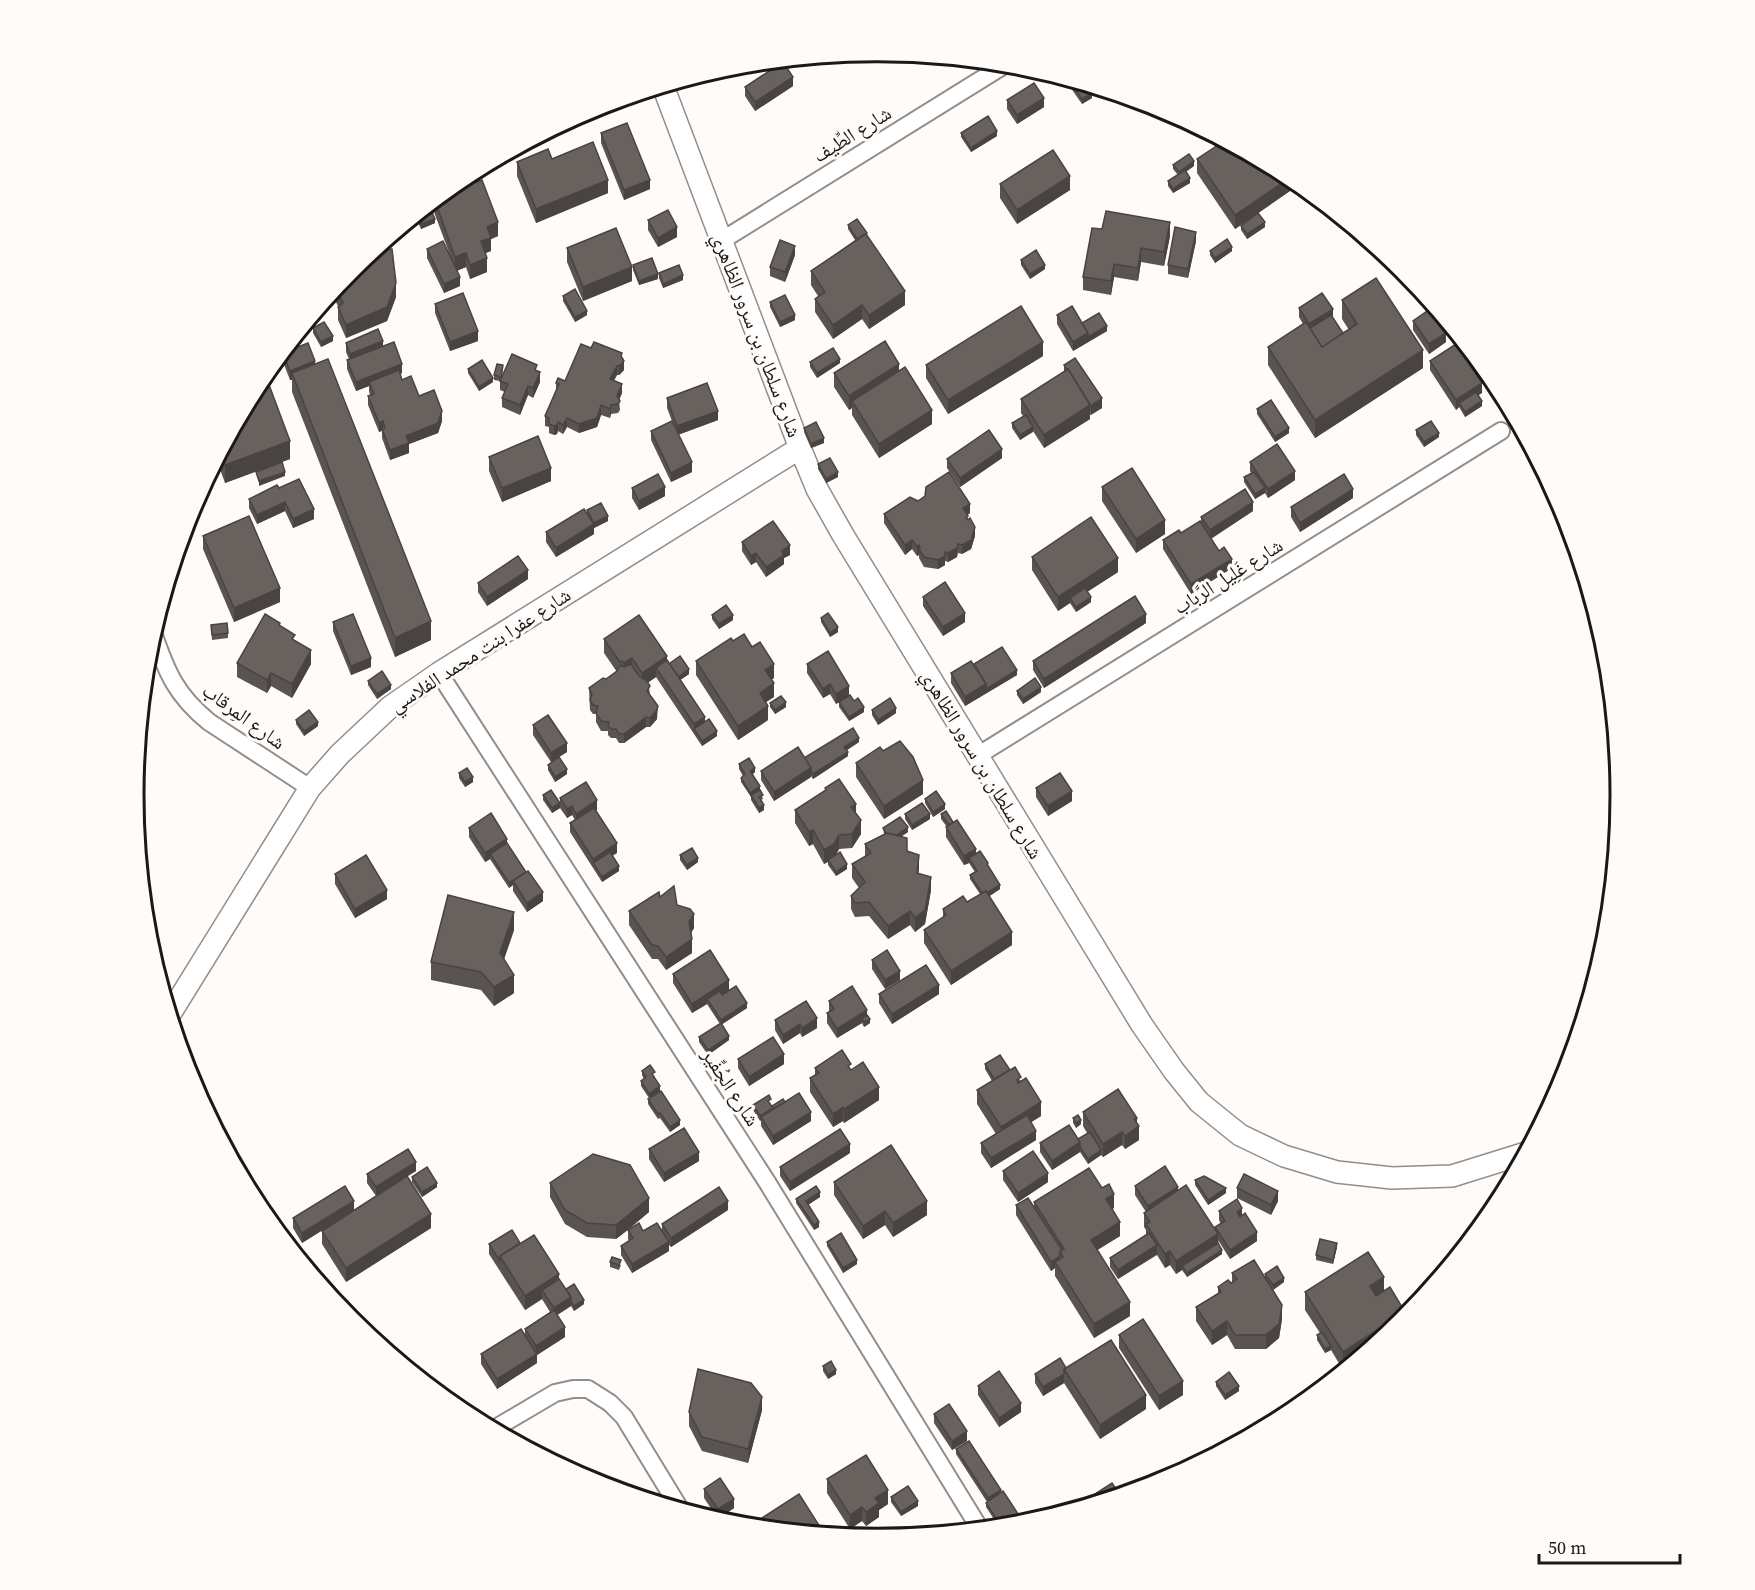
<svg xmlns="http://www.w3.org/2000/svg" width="1755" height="1590" viewBox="0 0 1755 1590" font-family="'Source Serif 4','Noto Naskh Arabic',serif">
<rect width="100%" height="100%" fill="#fefbf9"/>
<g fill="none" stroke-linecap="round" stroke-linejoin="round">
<g stroke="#948d89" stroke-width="20">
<g id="minor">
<path d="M721 241 1006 64"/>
<path d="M153 633C167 673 176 695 209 722L310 788"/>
<path d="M439 673 767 1182 980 1529"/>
<path d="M977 756 1501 431"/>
<path d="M494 1429 555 1393 573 1389H588L610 1403 624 1417 680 1509"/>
</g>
</g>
<g stroke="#948d89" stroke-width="24">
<g id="tertiary">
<path d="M663 86 800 448 817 489 843 535 1142 1025 1174 1071 1199 1102 1240 1135 1284 1156 1337 1172 1392 1178 1452 1176 1526 1153"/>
<path d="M170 1014 310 788 340 754 390 707 439 673 800 448"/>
</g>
</g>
<use href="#minor" stroke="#fff" stroke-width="16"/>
<use href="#tertiary" stroke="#fff" stroke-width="21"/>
</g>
<g fill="#595351">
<path d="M790 60 784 63 793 86 755 111 745 96V87L779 64 777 61Z"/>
<path d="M1068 79 1092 98 1082 104 1068 84Z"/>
<path d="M1007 100 1044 107 1017 124 1007 109Z"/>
<path d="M601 133 650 189 624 200 601 143Z"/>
<path d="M961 133 997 136 971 152 961 137Z"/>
<path d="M552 159 608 193 536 223 517 176V162Z"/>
<path d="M1197 159 1300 184 1235 229 1197 173Z"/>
<path d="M1173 165 1194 166 1186 171 1190 183 1173 193 1168 186V181L1178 175 1173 169Z"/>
<path d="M1000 184 1070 190 1017 224 1000 198Z"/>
<path d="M441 196 498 236 491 239V251L485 253 487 272 470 279 466 267 457 271 460 286 444 293 427 258V249L450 255 434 212V201Z"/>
<path d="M429 205 435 223 421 229 416 218 412 219Z"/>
<path d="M648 220 677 237 658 247 648 230Z"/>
<path d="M848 225 867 235 905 305 869 329 862 319 833 339 815 312V299L818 296 811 285V271L855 240 848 229Z"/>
<path d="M1241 226 1265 227 1247 239 1241 230Z"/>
<path d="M1102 229 1170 236 1164 266 1141 262 1138 281 1114 277 1111 295 1083 290V277Z"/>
<path d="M1196 241 1188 278 1168 274V265Z"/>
<path d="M567 248 632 281 583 301 567 262Z"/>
<path d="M1210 251H1232L1215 263 1210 255Z"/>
<path d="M795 255 785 282 770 276V267Z"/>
<path d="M1021 260 1045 269 1030 279 1021 265Z"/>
<path d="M633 265 658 279 639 285 633 270Z"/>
<path d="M352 269 396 297 387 321 346 338 338 320V306L335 300V289Z"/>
<path d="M659 273 683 280 663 288 659 278Z"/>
<path d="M563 296 587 315 575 322 563 301Z"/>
<path d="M1342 300 1423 368 1315 438 1268 365V347L1303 324 1299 317V308L1333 317 1343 333 1349 330 1342 319Z"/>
<path d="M770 302 795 320 780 327 770 307Z"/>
<path d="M435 304 478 341 450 351 435 313Z"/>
<path d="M1057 315 1107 331 1073 351 1057 324Z"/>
<path d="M1413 321 1446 342 1429 354 1413 330Z"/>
<path d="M313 328 333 341 321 347 313 333Z"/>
<path d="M346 343 383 346 402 373 400 374 402 380 442 421 438 433 409 444V453L390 460 382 438V431L379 432 368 405V396L370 395 369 391V386L356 391 347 369V360L349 359 346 352Z"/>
<path d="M591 348 622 358 624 370 619 375H617L614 380 622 393 619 400 620 410 618 413 611 414 610 418 601 415 597 427 579 433 567 427 563 434 558 431 557 434 554 435 549 433V427L545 426V416L556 390V383L565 381Z"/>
<path d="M283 353 315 364 431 640 395 657 292 392V380H290L283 362Z"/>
<path d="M1043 356 948 414 926 378V365Z"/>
<path d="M1430 361 1482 393 1478 395 1482 406 1465 417 1459 407 1456 410 1430 370Z"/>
<path d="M810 362 840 363 817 378 810 367Z"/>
<path d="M1064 365 1102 408 1090 415V419L1044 448 1033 431 1020 440 1012 428V423L1023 416 1021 413V399L1064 372Z"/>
<path d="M468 369 493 382 479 391 468 373Z"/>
<path d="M503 370 501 379 537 371 540 382 533 398 528 395 520 415 502 407V398L505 392 500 390V381L494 380V375Z"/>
<path d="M899 371 932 424 879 458 852 415V408L849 410 834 387V373Z"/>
<path d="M259 381 290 459 225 483 217 461Z"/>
<path d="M667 398 718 420 678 435 692 472 671 482 651 440V431L672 421 667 408Z"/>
<path d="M1257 409 1289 433 1275 442 1257 414Z"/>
<path d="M804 428 824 443 811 448 804 432Z"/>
<path d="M1416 430 1439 437 1424 447 1416 435Z"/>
<path d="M489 457 551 481 502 502 489 471Z"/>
<path d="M1002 458 960 487 947 468V459Z"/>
<path d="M1250 462 1295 480 1268 498 1265 493 1255 499 1244 482V477L1251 473 1250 471Z"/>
<path d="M818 464 838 477 826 483 818 469Z"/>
<path d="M1102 487 1165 534 1136 553 1102 501Z"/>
<path d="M279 488 314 519 293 528 285 511 257 524 249 508V499Z"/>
<path d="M632 488 665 496 639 510 632 498Z"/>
<path d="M1353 498 1300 532 1291 517V507Z"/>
<path d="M918 501 970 513 967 515 968 519 975 536 971 549 962 554 958 553 957 557 948 562 945 561V565L938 569 924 567 919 558V555L917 556 912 549 905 555 884 523V514Z"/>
<path d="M587 510 608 521 594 528V534L556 557 546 542V532L587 513Z"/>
<path d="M1253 511 1211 539 1232 568 1191 594 1163 549V540L1181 533 1201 523V517Z"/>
<path d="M203 536 280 602 234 622 203 549Z"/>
<path d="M742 542 790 555 784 558V564L766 577 756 562 751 565 742 551Z"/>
<path d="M1032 557 1118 572 1087 592 1091 602 1076 612 1070 603 1058 611 1032 570Z"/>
<path d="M528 579 487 606 478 592V583Z"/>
<path d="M923 597 965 622 943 636 923 606Z"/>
<path d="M712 615 733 620 719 629 712 619Z"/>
<path d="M821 618 838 632 830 637 821 622Z"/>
<path d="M333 622 371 667 351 675 333 631Z"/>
<path d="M1146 623 1044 688 1033 670V661Z"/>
<path d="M211 625 228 633V638L212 640Z"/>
<path d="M280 626 295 641 311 664 292 698 271 686 267 693 237 677V663Z"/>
<path d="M604 639 667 660 669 664 689 674 680 680 705 721 717 736 702 746 656 677 648 682 650 694 657 719 650 727H646L624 743H619L616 738H611L608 735V731H601L596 722V714H593L590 710 589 688 606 679 617 672 604 653Z"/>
<path d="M733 641 774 678 771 680 774 697 766 702 768 720 738 740 696 675V661Z"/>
<path d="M807 664 849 696 836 704 830 694 823 698 807 673Z"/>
<path d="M974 664 1017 675 965 706 951 683V673Z"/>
<path d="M368 681 391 689 377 699 368 685Z"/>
<path d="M1017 691 1041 692 1023 704 1017 695Z"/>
<path d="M854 701 864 712 849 721 839 707V702Z"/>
<path d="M770 703 786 707 775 714 770 707Z"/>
<path d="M872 710 896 713 878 725 872 715Z"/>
<path d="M296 720 318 726 304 736 296 724Z"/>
<path d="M533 725 567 752 551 762 533 735Z"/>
<path d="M859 742 847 750 848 756 813 779 811 776V777L774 801 761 780V771Z"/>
<path d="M883 751 923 794 884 819 856 777V763Z"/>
<path d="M739 764 755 772 753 774 760 791 763 799 761 800 764 810 759 813 751 800V797L741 782V778L743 776 739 769Z"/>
<path d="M548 765 567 774 555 782 548 770Z"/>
<path d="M459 773 473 782 465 787 459 778Z"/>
<path d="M825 788 856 814 861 834 852 848 839 849 836 855 847 869 836 876 828 865V862L824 864 813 844 809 846 795 823V810L825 791Z"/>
<path d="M1036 788 1072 801 1048 816 1036 797Z"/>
<path d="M543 795 560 803V798L597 810 596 811 617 853 612 855 619 871 602 882 570 832V823L575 820 572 815 567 818 560 808 552 813 543 800Z"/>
<path d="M925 799 945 809 933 817 925 803Z"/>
<path d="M905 814 930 819 912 830 905 819Z"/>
<path d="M941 814 988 867 1000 889 989 896 1012 945 951 985 924 943V930L943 918V909L967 902 980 894 970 879V875L975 872 969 863 964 865 946 837V827H947L941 819Z"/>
<path d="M469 828 507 843 543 901 527 912 513 891V885L509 888 490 859 485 862 469 837Z"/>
<path d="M883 828 908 832 902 836 907 851 919 869 918 873 931 890 925 924 915 932 910 925 888 939 869 916 855 917 851 909V896L859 888 852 878V864L865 857V844L884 834Z"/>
<path d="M680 855 698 862 687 870 680 860Z"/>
<path d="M335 874 387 899 355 918 335 884Z"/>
<path d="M660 897 677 905 694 928 691 933 692 953 666 970 658 959H652L629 925V911Z"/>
<path d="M514 930 504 959 514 993 494 1006 481 990 431 980V962Z"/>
<path d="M872 960 900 980 885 989 872 969Z"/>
<path d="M673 974 729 990 722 995 747 1008 722 1024 729 1040 708 1055 699 1042V1037L720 1024 707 1004 692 1013 673 983Z"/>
<path d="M879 994H939L892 1024 879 1003Z"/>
<path d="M829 1001 867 1015 870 1023 864 1027 862 1023 837 1038 827 1023V1013L829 1012Z"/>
<path d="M775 1020 817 1028 802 1037 800 1033 783 1044 775 1030Z"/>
<path d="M738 1059 784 1064 749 1086 738 1068Z"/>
<path d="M985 1064 1010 1070 1021 1081 1041 1116 1031 1122 1036 1140 991 1168 981 1153V1143L996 1134 977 1104V1090L992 1081 985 1069Z"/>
<path d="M815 1068 851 1070 879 1100 844 1123 843 1121 833 1127 810 1092V1078L815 1075Z"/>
<path d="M642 1071 655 1076 654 1077 660 1091 649 1098 641 1086V1081L644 1079 642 1075Z"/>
<path d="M648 1099 680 1125 670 1132 660 1118 658 1119 648 1104Z"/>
<path d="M785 1102 811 1121 773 1145 761 1126V1120L760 1121 753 1110V1105L771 1103 770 1104 772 1106Z"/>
<path d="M1083 1112 1137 1123 1139 1140 1125 1149 1122 1145 1103 1157 1101 1155 1088 1164 1080 1152 1052 1170 1040 1152V1143L1078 1139 1087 1133 1083 1126Z"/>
<path d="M1073 1118 1081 1124 1076 1128 1073 1123Z"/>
<path d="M649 1149 699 1161 664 1182 649 1159Z"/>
<path d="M850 1153 790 1191 780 1176V1167Z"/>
<path d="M416 1171 407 1176 431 1228 346 1282 322 1244V1231L323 1230 302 1243 293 1228V1218L354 1210 376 1196 367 1183V1174Z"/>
<path d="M1003 1171 1048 1182 1018 1202 1003 1180Z"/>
<path d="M412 1177 437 1187 422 1197 412 1182Z"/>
<path d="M1195 1180 1226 1193 1208 1205 1195 1185Z"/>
<path d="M834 1182 927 1215 893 1237 885 1225 863 1239 834 1195Z"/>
<path d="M550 1183 649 1212 628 1230 643 1231 662 1229V1224L728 1210 671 1247 669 1245V1251L632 1273 621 1255V1246L629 1241 628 1239V1230L616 1239 587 1237 565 1224 550 1197Z"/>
<path d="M1135 1186 1178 1191 1215 1230V1227L1221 1224 1219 1220V1211L1242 1216 1257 1241 1230 1259 1218 1240 1222 1254 1187 1277 1182 1270 1176 1274 1170 1265 1165 1268 1157 1255 1118 1279 1110 1267V1258L1146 1235V1230L1144 1227V1213L1146 1212 1135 1195Z"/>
<path d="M1102 1188 1114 1208 1112 1209 1120 1236 1097 1250 1130 1316 1094 1338 1055 1276V1268L1051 1271 1016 1215V1205L1034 1207V1202Z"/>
<path d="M1237 1188 1278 1201 1271 1215 1237 1198Z"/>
<path d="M820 1197 808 1205 819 1227 814 1230 796 1203V1199Z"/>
<path d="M1491 1200 1496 1209 1494 1210 1491 1205Z"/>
<path d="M827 1242 857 1264 843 1273 827 1246Z"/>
<path d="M520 1243 559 1279 566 1289 584 1304 574 1311 571 1306 557 1315 565 1337 537 1355V1363L497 1389 481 1364V1354L525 1335V1329L550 1312 542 1299 525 1310 489 1254V1244Z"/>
<path d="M1337 1247 1333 1264 1316 1260V1255Z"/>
<path d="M610 1262 621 1265 619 1270 610 1267Z"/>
<path d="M1232 1273 1265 1278V1274L1284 1282 1273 1290 1282 1319 1279 1338 1266 1349H1235L1227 1335 1212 1345 1196 1321V1307L1218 1293V1287L1232 1283Z"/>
<path d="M1384 1291 1405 1319 1343 1370 1331 1350 1325 1353 1317 1340V1335L1320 1333 1305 1310V1292Z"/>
<path d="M1119 1335 1183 1395 1159 1410 1119 1348Z"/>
<path d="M823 1366 836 1374 828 1379 823 1371Z"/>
<path d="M1066 1368 1146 1409 1100 1439 1064 1383 1043 1396 1035 1383V1374Z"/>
<path d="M1216 1382 1239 1391 1225 1400 1216 1386Z"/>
<path d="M978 1386 1021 1412 999 1427 978 1395Z"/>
<path d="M762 1410 748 1463 702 1451 689 1426V1412Z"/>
<path d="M934 1414 967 1441 952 1450 934 1423Z"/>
<path d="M956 1449 1001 1493 1022 1525 999 1527 986 1507V1503L987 1502 956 1454Z"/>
<path d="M827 1479 888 1504 879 1510V1517L866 1526 862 1521 850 1529 827 1493Z"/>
<path d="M704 1489 734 1508 718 1519 704 1498Z"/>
<path d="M1095 1494 1120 1495 1095 1503Z"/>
<path d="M891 1497 918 1506 901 1516 891 1502Z"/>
<path d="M762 1518 820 1533 762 1528Z"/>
</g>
<g fill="#494442">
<path d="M790 60 780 66V61Z"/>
<path d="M793 77V86L755 111V102Z"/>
<path d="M1092 93V98L1082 104V99Z"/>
<path d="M1044 98V107L1017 124V115Z"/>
<path d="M997 131V136L971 152V148Z"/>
<path d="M1194 161V166L1179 177V172Z"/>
<path d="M470 175V179L451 187 462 178Z"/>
<path d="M1070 176V190L1017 224V210Z"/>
<path d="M1291 177 1300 184 1235 229V215Z"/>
<path d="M1190 178V183L1173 193V189Z"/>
<path d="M608 180V193L536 223V209Z"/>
<path d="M650 180V189L624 200V190Z"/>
<path d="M435 219V223L421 229V224Z"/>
<path d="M498 222V236L491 239V251L481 255V241L487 227Z"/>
<path d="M1170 222V236L1164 266V252Z"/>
<path d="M1265 222V227L1247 239V234Z"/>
<path d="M677 227V237L658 247V238Z"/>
<path d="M1196 232V241L1188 278V269Z"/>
<path d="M795 246V255L785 282V272Z"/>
<path d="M1232 247V251L1215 263V258Z"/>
<path d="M1141 248V262L1138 281V268Z"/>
<path d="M466 253V267L455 271V257Z"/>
<path d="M487 258V272L470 279V265Z"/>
<path d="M1114 264V277L1111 295V281Z"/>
<path d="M1045 265V269L1030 279V274Z"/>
<path d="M632 267V281L583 301V287Z"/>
<path d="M658 274V279L639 285V281Z"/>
<path d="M683 275V280L663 288V284Z"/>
<path d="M460 277V286L444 293V284Z"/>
<path d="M396 283V297L387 321 346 338V325Z"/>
<path d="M905 291V305L869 329V315Z"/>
<path d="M862 305V319L833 339V325Z"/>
<path d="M1333 309V318L1309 334V324Z"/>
<path d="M587 311V315L575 322V317Z"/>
<path d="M795 315V320L780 327V322Z"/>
<path d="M1107 326V331L1073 351V342L1088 333Z"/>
<path d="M478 331V341L450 351V342Z"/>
<path d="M1446 333V342L1429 354V344Z"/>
<path d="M333 336V341L321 347V342Z"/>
<path d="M383 341V350L350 363V354Z"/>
<path d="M1043 342V356L948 414V400Z"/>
<path d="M1423 350V368L1315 438V420Z"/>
<path d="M622 353V363L624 361V370L619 375V366Z"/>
<path d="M840 359V363L817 378V373Z"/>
<path d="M315 361V370L292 373V380H290V371Z"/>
<path d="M402 364V373L370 385 369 382V386L356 391V382Z"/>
<path d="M899 364V378L852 401V408L849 410V396Z"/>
<path d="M617 366V375L610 388V379Z"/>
<path d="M540 372V382L533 398V388Z"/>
<path d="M493 378V382L479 391V387Z"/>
<path d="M1482 383V393L1461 406 1459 403V407L1456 410V400Z"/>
<path d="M622 384V393L617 405V396Z"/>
<path d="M528 386V395L520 415V405Z"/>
<path d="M1102 398V408L1091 415V406Z"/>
<path d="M1482 401V406L1465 417V412Z"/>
<path d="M601 405V415L597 427 579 433V424Z"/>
<path d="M611 405V414L610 418V409Z"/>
<path d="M1090 405V419L1044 448V435Z"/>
<path d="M932 410V424L879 458V444Z"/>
<path d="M442 411V421L438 433 409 444V453L390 460V450L406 436Z"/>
<path d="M718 411V420L677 435V426Z"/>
<path d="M567 418V427L563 434V425Z"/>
<path d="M383 421V430L379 432V423Z"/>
<path d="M558 422V431L557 434 554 435V426Z"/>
<path d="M1033 427V432L1020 440V435Z"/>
<path d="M1289 428V433L1275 442V437Z"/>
<path d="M1439 433V437L1424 447V442Z"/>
<path d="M824 438V443L811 448V444Z"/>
<path d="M290 441V459L225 483V465Z"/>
<path d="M1002 449V458L960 487V478Z"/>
<path d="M692 462V472L671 482V473Z"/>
<path d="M551 468V481L502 502V488Z"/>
<path d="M1295 471V480L1268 498V489Z"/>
<path d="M285 472V476L259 486V481Z"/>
<path d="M838 472V477L826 483V479Z"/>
<path d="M665 487V496L639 510V501Z"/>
<path d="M1265 488V493L1255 499V494Z"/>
<path d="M1353 489V498L1300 532V523Z"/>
<path d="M196 500V509L190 512V510Z"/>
<path d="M285 502V511L257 524V515Z"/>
<path d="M1253 502V511L1210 539V530Z"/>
<path d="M970 504V513L963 518V508Z"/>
<path d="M314 509V519L293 528V519Z"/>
<path d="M608 516V521L594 528V534L556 557V548L594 523Z"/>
<path d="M1165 520V534L1136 553V539Z"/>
<path d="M975 527V536L971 549 962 554V545Z"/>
<path d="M912 540V549L905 555V545Z"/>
<path d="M958 544 957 557 948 562V553Z"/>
<path d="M790 545V555L784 558V564L766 577V567L782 551Z"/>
<path d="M919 545V555L917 556V547Z"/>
<path d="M756 553V562L751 565V556Z"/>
<path d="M945 556V565L938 569V560Z"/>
<path d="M1118 558V572L1073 601 1070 598V603L1058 611V597Z"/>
<path d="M1232 559V568L1191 594V584Z"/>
<path d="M528 570V579L487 606V597Z"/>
<path d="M280 588V602L234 622V608Z"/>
<path d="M1091 597V602L1076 612V607Z"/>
<path d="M965 613V622L943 636V627Z"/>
<path d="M1146 614V623L1044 688V679Z"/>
<path d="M733 615V620L719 629V624Z"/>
<path d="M431 621V640L395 657V638Z"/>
<path d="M838 627V632L830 637V633Z"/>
<path d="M311 650V664L292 698V684Z"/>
<path d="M667 656V670L656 668V677L642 687V673Z"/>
<path d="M371 658V667L351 675V666Z"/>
<path d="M632 658V671L624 677V663Z"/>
<path d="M774 664V678L765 684V670Z"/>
<path d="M689 669V674L676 683V678Z"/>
<path d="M1017 670V675L965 706V697L986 684Z"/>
<path d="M271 673V686L267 693V680Z"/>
<path d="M774 683V697L760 706V693Z"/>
<path d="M830 684V694L823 698V689Z"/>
<path d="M391 685V689L377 699V694Z"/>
<path d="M849 686V696L836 704V694Z"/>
<path d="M1041 687V692L1023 704V699Z"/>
<path d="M786 702V707L775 714V710Z"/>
<path d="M658 706 657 719 650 727V718Z"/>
<path d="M768 706V720L738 740V726Z"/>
<path d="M864 707V712L849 721V717Z"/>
<path d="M896 708V713L878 725V720Z"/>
<path d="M646 717V727L624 743V734Z"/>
<path d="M705 717V726L694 729V724Z"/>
<path d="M318 722V726L304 736V731Z"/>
<path d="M717 731V736L702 746V741Z"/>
<path d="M859 738V742L844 752V747Z"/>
<path d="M567 743V752L551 762V753Z"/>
<path d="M848 752V756L813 779V774Z"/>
<path d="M755 768V772L750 776V771Z"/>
<path d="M811 768V777L774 801V792Z"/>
<path d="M567 769V774L555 782V777Z"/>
<path d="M473 777V782L465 787V782Z"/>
<path d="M923 780V794L884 819V806Z"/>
<path d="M760 786V791L751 795 750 797V793Z"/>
<path d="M1072 791V801L1048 816V806Z"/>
<path d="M597 800V810L576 823V814Z"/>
<path d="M560 803V808L552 813V808Z"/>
<path d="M856 804V818L851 807Z"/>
<path d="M945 804V809L933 817V812Z"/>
<path d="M764 805V810L759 813V808Z"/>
<path d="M572 806V815L567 818V809Z"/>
<path d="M930 814V819L912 830V825Z"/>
<path d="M861 820V834L852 848V834Z"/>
<path d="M908 827V832L890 844V839Z"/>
<path d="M813 830V844L809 846V832Z"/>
<path d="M839 835V849L834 858 824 864V850Z"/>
<path d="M507 839V848L490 854V859L485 862V853Z"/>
<path d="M617 843V853L595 867 593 863V859Z"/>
<path d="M976 849V858H969V863L964 865V856Z"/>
<path d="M919 855V869L917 886V873Z"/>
<path d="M698 858V862L687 870V865Z"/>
<path d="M847 864V869L836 876V872Z"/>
<path d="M619 866V871L602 882V877Z"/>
<path d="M526 872 513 881V885L509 888V883Z"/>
<path d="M931 877V890L925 924 915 932V918Z"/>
<path d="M1000 885V889L984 900V895Z"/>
<path d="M387 890V899L355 918V909Z"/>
<path d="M543 892V901L527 912V903Z"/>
<path d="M910 911V925L888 939V926Z"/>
<path d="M514 912V930L500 971V953Z"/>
<path d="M694 914V928L689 936V922Z"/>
<path d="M1012 932V945L951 985V971Z"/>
<path d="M692 939V953L666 970V957Z"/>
<path d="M900 971V980L885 989V980Z"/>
<path d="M514 975V993L494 1006V987Z"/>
<path d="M729 980V990L709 1003 707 999V1004L692 1013V1004Z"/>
<path d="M939 985V994L892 1024V1014Z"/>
<path d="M747 1003V1008L721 1025V1020Z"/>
<path d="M867 1010V1019L862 1018V1023L837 1038V1029Z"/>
<path d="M817 1018V1028L802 1037V1028Z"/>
<path d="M870 1019V1023L864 1027V1022Z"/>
<path d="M800 1024V1033L783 1044V1035Z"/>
<path d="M729 1036V1040L708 1055V1050Z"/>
<path d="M784 1054V1064L749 1086V1077Z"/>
<path d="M660 1086V1091L649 1098V1094Z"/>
<path d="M879 1087V1100L844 1123V1109Z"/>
<path d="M1041 1102V1116L1001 1141V1127Z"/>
<path d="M843 1107V1121L833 1127V1114Z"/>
<path d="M773 1108V1113L761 1117V1120L760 1121V1116Z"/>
<path d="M811 1112V1121L773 1145V1136Z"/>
<path d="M1137 1118V1128L1139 1126V1140L1125 1149V1136L1134 1119Z"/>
<path d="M680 1120V1125L670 1132V1127Z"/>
<path d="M1081 1120V1124L1076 1128V1123Z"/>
<path d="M1036 1131V1140L991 1168V1158Z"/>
<path d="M1122 1132V1145L1103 1157V1144Z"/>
<path d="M1080 1142V1152L1052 1170V1161Z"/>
<path d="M850 1144V1153L790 1191V1182Z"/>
<path d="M1101 1150V1155L1088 1164V1159Z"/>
<path d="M699 1152V1161L664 1182V1173Z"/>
<path d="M416 1162V1171L376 1196V1187Z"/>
<path d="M1048 1173V1182L1018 1202V1193Z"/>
<path d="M437 1183V1187L422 1197V1192Z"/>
<path d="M1178 1187V1196L1148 1215V1206Z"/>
<path d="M1226 1188V1193L1208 1205V1200Z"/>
<path d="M1278 1191V1201L1271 1215V1205Z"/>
<path d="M820 1192V1197L806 1206V1201Z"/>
<path d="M1114 1194V1208L1106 1213V1199Z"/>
<path d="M649 1198V1212L616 1239V1225Z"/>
<path d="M354 1201V1210L302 1243V1233Z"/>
<path d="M728 1201V1210L671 1247V1238Z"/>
<path d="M927 1201V1215L893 1237V1223Z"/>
<path d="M1242 1208V1217L1237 1221V1212Z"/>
<path d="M885 1211V1225L863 1239V1226Z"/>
<path d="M431 1214V1228L346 1282V1268Z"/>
<path d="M819 1222V1227L814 1230V1225Z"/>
<path d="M1120 1222V1236L1091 1254V1240Z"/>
<path d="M1257 1232V1241L1230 1259V1250Z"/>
<path d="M1218 1234V1247L1182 1266V1270L1176 1274V1261Z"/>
<path d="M669 1242V1251L632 1273V1264Z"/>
<path d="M1337 1243V1247L1333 1264V1260Z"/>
<path d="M1157 1245V1254L1118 1279V1270Z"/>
<path d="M1222 1250V1254L1187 1277V1273Z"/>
<path d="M1170 1251V1265L1165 1268V1254Z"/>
<path d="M1060 1256V1265L1055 1262V1268L1051 1271V1262Z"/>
<path d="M857 1260V1264L843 1273V1268Z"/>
<path d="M559 1274V1288L542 1290V1299L525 1310V1296Z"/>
<path d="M1384 1277V1296L1370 1304V1286Z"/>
<path d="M1284 1278V1282L1273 1290V1285Z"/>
<path d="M571 1297V1306L554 1317V1308Z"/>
<path d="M584 1300V1304L574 1311V1306Z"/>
<path d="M1130 1302V1316L1094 1338V1324Z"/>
<path d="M1282 1305V1319L1279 1338 1266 1349V1335Z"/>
<path d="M1405 1312V1319L1403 1321 1343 1370V1352Z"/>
<path d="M1227 1321V1335L1212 1345V1331Z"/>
<path d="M565 1327V1337L537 1355V1363L497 1389V1379L536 1354V1346Z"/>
<path d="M1331 1346V1350L1325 1353V1349Z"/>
<path d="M836 1370V1374L828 1379V1375Z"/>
<path d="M1064 1374V1383L1043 1396V1387Z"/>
<path d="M1183 1381V1395L1159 1410V1396Z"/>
<path d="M1239 1386V1391L1225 1400V1395Z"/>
<path d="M1146 1395V1409L1100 1439V1425Z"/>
<path d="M762 1397V1410L748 1463V1449Z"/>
<path d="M1021 1403V1412L999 1427V1418Z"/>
<path d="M967 1431V1441L952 1450V1441Z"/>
<path d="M888 1490V1504L879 1510V1517L866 1526V1512L875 1498Z"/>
<path d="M1001 1490V1494L988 1503V1498Z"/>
<path d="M734 1499V1508L718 1519V1509Z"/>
<path d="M918 1501V1506L901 1516V1512Z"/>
<path d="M862 1507V1521L850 1529V1515Z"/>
<path d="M1022 1520V1525L1015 1526Z"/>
<path d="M820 1527V1533H812Z"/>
</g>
<g fill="#68615e" stroke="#494442" stroke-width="1.5">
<path d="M783 62 793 77 755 102 745 87Z"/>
<path d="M1068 79 1086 85 1092 93 1082 99Z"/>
<path d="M1034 83 1044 98 1017 115 1007 100Z"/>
<path d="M988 116 997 131 971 148 961 133Z"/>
<path d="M627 123 650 180 624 190 601 133Z"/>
<path d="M1224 141 1291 177 1235 215 1197 159Z"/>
<path d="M593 142 608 180 536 209 517 162 548 149 552 159Z"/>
<path d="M1053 150 1070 176 1017 210 1000 184Z"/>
<path d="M1189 154 1194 161 1179 172 1173 165Z"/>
<path d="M1185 170 1190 178 1173 189 1168 181Z"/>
<path d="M1291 177 1297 182 1291 186Z"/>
<path d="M482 180 498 222 487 227 491 238 481 241 487 258 470 265 466 253 455 257 435 201 441 196Z"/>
<path d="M429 205 435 219 421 224 417 215Z"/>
<path d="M668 210 677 227 658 238 648 220Z"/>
<path d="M1106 211 1170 222 1164 252 1141 248 1138 268 1114 264 1111 281 1083 277 1092 228 1102 229Z"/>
<path d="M1258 213 1265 222 1247 234 1241 226Z"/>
<path d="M857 219 867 233 857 239 848 225Z"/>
<path d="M1175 227 1196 232 1188 269 1168 265Z"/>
<path d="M616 228 632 267 583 287 567 248Z"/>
<path d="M866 234 905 291 869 315 862 305 833 325 815 299 825 292 811 271Z"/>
<path d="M1227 239 1232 247 1215 258 1210 251Z"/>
<path d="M780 240 795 246 785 272 770 267Z"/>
<path d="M385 241 387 249H392L396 283 387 307 346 325 338 307 343 303 336 288 352 269Z"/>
<path d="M443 241 460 277 444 284 427 249Z"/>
<path d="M1036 250 1045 265 1030 274 1021 260Z"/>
<path d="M652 258 658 274 639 281 633 265Z"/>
<path d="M679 265 683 275 663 284 659 273Z"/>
<path d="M1376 278 1423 350 1315 420 1268 347 1306 322 1322 347 1357 324 1342 300Z"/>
<path d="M575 289 587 311 575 317 563 296Z"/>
<path d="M463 293 478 331 450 342 435 304Z"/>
<path d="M1322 293 1333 309 1309 324 1299 308Z"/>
<path d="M785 295 795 315 780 322 770 302Z"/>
<path d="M1021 306 1043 342 948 400 926 365Z"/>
<path d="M1072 306 1088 333 1073 342 1057 315Z"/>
<path d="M1430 309 1446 333 1429 344 1413 321Z"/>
<path d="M1099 313 1107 326 1088 337V333L1082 323Z"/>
<path d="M1331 315 1343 333 1322 347 1310 328Z"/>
<path d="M324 322 333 336 321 342 313 328Z"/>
<path d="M378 329 383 341 350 354 346 343Z"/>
<path d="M885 341 899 364 849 396 834 373Z"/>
<path d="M394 342 402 364 356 382 347 360Z"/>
<path d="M594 342 622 353 621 356 624 361 619 366H617L610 379 622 384 617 396 620 401 618 404 611 405 610 409 601 405 597 418 579 424 567 418 563 425 558 422 557 425 554 426 549 424V418L545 416 559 384 556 383 558 378 565 381 581 344 591 348Z"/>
<path d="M308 343 315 361 290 371 283 353Z"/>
<path d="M1456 344 1482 383 1456 400 1430 361Z"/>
<path d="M833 348 840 359 817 373 810 362Z"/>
<path d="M512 354 537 365 535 370 540 372 533 388 528 386 520 405 502 398 508 384 500 381Z"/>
<path d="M1075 358 1102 398 1091 406 1068 369 1067 370 1064 365Z"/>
<path d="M328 359 431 621 395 638 292 373Z"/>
<path d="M482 360 493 378 479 387 468 369Z"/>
<path d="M497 364 503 365 501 377 494 375Z"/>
<path d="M905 367 932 410 879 444 852 401Z"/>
<path d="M1068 369 1090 405 1044 435 1021 399Z"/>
<path d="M399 370 402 380 411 376 419 396 434 390 442 411 438 423 406 436 409 443 390 450 382 429 385 428 383 421 379 423 368 396 374 394 369 382Z"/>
<path d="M265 374 290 441 225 465 221 453 259 381Z"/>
<path d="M707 383 718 411 677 426 667 398Z"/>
<path d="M1476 392 1482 401 1465 412 1459 403Z"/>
<path d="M1271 400 1289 428 1275 437 1257 409Z"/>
<path d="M1026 415 1033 427 1020 435 1012 423Z"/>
<path d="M672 421 692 462 671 473 651 431Z"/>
<path d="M1431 421 1439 433 1424 442 1416 430Z"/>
<path d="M816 422 824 438 811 444 804 428Z"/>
<path d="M989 430 1002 449 960 478 947 459Z"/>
<path d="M538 436 551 468 502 488 489 457Z"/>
<path d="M1277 444 1295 471 1268 489 1250 462Z"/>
<path d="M830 458 838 472 826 479 818 464Z"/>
<path d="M282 462 285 472 259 481 256 472Z"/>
<path d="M1132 468 1165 520 1136 539 1102 487Z"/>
<path d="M949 472 970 504 963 508 968 516 966 518 968 520 970 518 975 527 971 540 962 545 958 544 957 548 948 553 945 552V556L938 560 924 557 919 549 920 548 919 545 917 547 912 540 905 545 884 514 910 497 918 501 925 496 926 487Z"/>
<path d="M1254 472 1265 488 1255 494 1244 477Z"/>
<path d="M658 474 665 487 639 501 632 488Z"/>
<path d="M1344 474 1353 489 1300 523 1291 507Z"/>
<path d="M299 479 314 509 293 519 285 502 257 515 249 499 277 485 279 488Z"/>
<path d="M1245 489 1253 502 1210 530 1201 517Z"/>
<path d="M601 503 608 516 594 523 587 510Z"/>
<path d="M584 509 594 524 556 548 546 532Z"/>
<path d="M249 516 280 588 234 608 203 536Z"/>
<path d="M1091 517 1118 558 1058 597 1032 557Z"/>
<path d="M773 521 790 545 782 551 784 555 766 567 756 553 751 556 742 542Z"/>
<path d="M1200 521 1219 551 1224 547 1232 559 1191 584 1163 540 1179 530 1181 533Z"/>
<path d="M518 556 528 570 487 597 478 583Z"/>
<path d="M945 582 965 613 943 627 923 597Z"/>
<path d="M1085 588 1091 597 1076 607 1070 598Z"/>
<path d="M1135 596 1146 614 1044 679 1033 661Z"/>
<path d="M726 605 733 615 719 624 712 615Z"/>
<path d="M828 613 838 627 830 633 821 618Z"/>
<path d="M265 614 280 623 279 625 295 635 292 639 311 650 292 684 271 673 267 680 237 663Z"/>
<path d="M353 614 371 658 351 666 333 622Z"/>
<path d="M639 615 667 656 642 673 632 658 624 663 622 661 620 662 604 639Z"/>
<path d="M227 623 228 633 212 635 211 625Z"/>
<path d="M744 634 752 647 760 642 774 664 765 670 774 683 760 693 768 706 738 726 696 661 731 638 733 641Z"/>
<path d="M1002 647 1017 670 986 689V684L974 664Z"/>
<path d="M828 651 849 686 836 694 830 684 823 689 807 664Z"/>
<path d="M680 656 689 669 678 677 669 664Z"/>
<path d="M667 660 705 717 694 724 656 668Z"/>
<path d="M971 661 986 684 965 697 951 673Z"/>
<path d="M631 664 639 676 647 681 650 686 647 691 658 706 657 710 650 718 646 717 624 734H619L616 729H611L608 726 609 722 601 721 596 713 598 706 593 705 590 700 592 694 589 688 603 678 606 679 617 671 618 668 622 665 624 667Z"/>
<path d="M382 671 391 685 377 694 368 681Z"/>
<path d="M1035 678 1041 687 1023 699 1017 691Z"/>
<path d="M850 695 854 701 858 698 864 707 849 717 839 702Z"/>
<path d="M781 696 786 702 775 710 770 703Z"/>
<path d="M890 698 896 708 878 720 872 710Z"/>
<path d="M309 710 318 722 304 731 296 720Z"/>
<path d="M548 715 567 743 551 753 533 725Z"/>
<path d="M709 719 717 731 702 741 694 729Z"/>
<path d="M853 728 859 738 844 747 848 752 813 774 811 771V768L804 758Z"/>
<path d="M900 741 913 757 923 780 884 806 856 763 880 747 883 751Z"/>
<path d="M798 747 811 768 774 792 761 771Z"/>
<path d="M559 757 567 769 555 777 548 765Z"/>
<path d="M749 758 755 768 750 771 760 786 750 793 741 778 745 774 739 764Z"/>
<path d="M467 768 473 777 465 782 459 773Z"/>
<path d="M1060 773 1072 791 1048 806 1036 788Z"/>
<path d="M839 779 856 804 851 807 861 820 852 834 839 835 834 844 824 850 813 830 809 832 795 810 826 790 825 788Z"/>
<path d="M586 782 597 800 576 814 572 806 567 809 560 798Z"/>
<path d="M551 790 560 803 552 808 543 795Z"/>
<path d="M760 790 763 795 759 797 764 805 759 808 751 795Z"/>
<path d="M936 791 945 804 933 812 925 799Z"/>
<path d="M922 803 930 814 912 825 905 814Z"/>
<path d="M594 808 617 843 593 859 570 823Z"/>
<path d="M946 811 953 822 949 825 941 814Z"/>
<path d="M491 813 507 839 485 853 469 828Z"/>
<path d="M900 817 908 827 897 835 886 833 883 828Z"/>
<path d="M957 820 976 849 964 856 946 827Z"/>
<path d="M887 833 907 838V851L919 855 917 873 931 877 925 910 915 918 910 911 888 926 869 902 855 903 851 896 865 882 852 864 871 853 865 844Z"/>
<path d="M507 843 526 872 509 883 490 854Z"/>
<path d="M692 848 698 858 687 865 680 855Z"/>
<path d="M980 851 988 863 987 864 1000 885 987 893 986 891 982 893 970 875 977 871 969 858Z"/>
<path d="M610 852 619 866 602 877 593 863Z"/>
<path d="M840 852 847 864 836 872 828 860Z"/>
<path d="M366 855 387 890 355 909 335 874Z"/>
<path d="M528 871 543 892 527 903 513 881Z"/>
<path d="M674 886 677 905 690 909 694 914 689 922 692 939 666 957 658 946 652 945 629 911 659 892 660 897Z"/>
<path d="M986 891 1012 932 951 971 924 930 946 915 943 909 963 896 967 902Z"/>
<path d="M448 895 514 912 500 953 514 975 494 987 481 972 431 962Z"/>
<path d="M710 950 729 980 692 1004 673 974Z"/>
<path d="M887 950 900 971 885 980 872 960Z"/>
<path d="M926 965 939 985 892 1014 879 994Z"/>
<path d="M736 986 747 1003 721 1020 707 999 720 991 722 995Z"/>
<path d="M852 986 867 1010 837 1029 827 1013 834 1009 829 1001Z"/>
<path d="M806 1001 817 1018 802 1028 800 1024 783 1035 775 1020Z"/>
<path d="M867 1015 870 1019 864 1022 862 1018Z"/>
<path d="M721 1023 729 1036 708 1050 699 1037Z"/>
<path d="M773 1037 784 1054 749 1077 738 1059Z"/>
<path d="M842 1050 851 1064 848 1066 851 1070 863 1062 879 1087 844 1109 843 1107 833 1114 810 1078 819 1073 815 1068Z"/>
<path d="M1000 1055 1010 1070 994 1079 985 1064Z"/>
<path d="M650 1065 655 1072 652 1074 660 1086 649 1094 641 1081 646 1077 642 1071Z"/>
<path d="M1015 1067 1021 1077 1017 1080 1018 1083 1026 1078 1041 1102 1001 1127 977 1090Z"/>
<path d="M1118 1089 1137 1118 1134 1119 1139 1126 1125 1136 1122 1132 1103 1144 1083 1112Z"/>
<path d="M661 1091 680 1120 670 1127 660 1113 658 1114 648 1099Z"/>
<path d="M799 1093 811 1112 773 1136 761 1117Z"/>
<path d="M769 1095 771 1099 768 1101 773 1108 760 1116 753 1105Z"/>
<path d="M783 1099 785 1102 773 1109 772 1106Z"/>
<path d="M1027 1115 1036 1131 991 1158 981 1143Z"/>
<path d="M1078 1115 1081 1120 1076 1123 1073 1118Z"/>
<path d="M1069 1125 1080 1142 1052 1161 1040 1143Z"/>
<path d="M684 1128 699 1152 664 1173 649 1149Z"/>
<path d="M840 1129 850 1144 790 1182 780 1167Z"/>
<path d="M1090 1132 1101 1150 1088 1159 1080 1147V1142L1078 1139Z"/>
<path d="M891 1145 927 1201 893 1223 885 1211 863 1226 834 1182Z"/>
<path d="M408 1149 416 1162 376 1187 367 1174Z"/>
<path d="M1033 1151 1048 1173 1018 1193 1003 1171Z"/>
<path d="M593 1154 630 1165 649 1198 616 1225 587 1223 565 1210 550 1183Z"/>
<path d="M1165 1166 1178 1187 1148 1206 1135 1186Z"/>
<path d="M427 1167 437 1183 422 1192 412 1177Z"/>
<path d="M1089 1168 1102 1188 1109 1184 1114 1194 1106 1199 1120 1222 1091 1240 1130 1302 1094 1324 1055 1262 1063 1257 1060 1251 1064 1249 1034 1202Z"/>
<path d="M1244 1174 1278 1191 1271 1205 1237 1188Z"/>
<path d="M407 1176 431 1214 346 1268 322 1231Z"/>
<path d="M1204 1176 1226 1188 1208 1200 1195 1180Z"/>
<path d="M1186 1185 1218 1234 1176 1261 1170 1251 1165 1254 1146 1224 1150 1222 1144 1213Z"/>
<path d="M345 1186 354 1201 302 1233 293 1218Z"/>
<path d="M816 1186 820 1192 806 1201 819 1222 814 1225 796 1199Z"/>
<path d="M719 1187 728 1201 671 1238 662 1224Z"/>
<path d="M1502 1193 1504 1194 1496 1208 1491 1200Z"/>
<path d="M1028 1198 1062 1250 1060 1251V1256L1051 1262 1016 1205Z"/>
<path d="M1237 1199 1242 1208 1237 1212 1240 1217 1245 1213 1257 1232 1230 1250 1215 1227 1225 1221 1219 1211Z"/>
<path d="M639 1223 643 1231 657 1223 669 1242 632 1264 621 1246 633 1238 628 1230Z"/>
<path d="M512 1230 520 1243 500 1256V1261L489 1244Z"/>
<path d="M841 1233 857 1260 843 1268 827 1242Z"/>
<path d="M1149 1233 1157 1245 1118 1270 1110 1258Z"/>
<path d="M534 1235 559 1274 525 1296 500 1256Z"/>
<path d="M1320 1239 1337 1243 1333 1260 1316 1255Z"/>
<path d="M1218 1243 1222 1250 1187 1273 1182 1266Z"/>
<path d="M1368 1252 1384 1277 1370 1286 1376 1296 1390 1287 1405 1312 1343 1352 1305 1292Z"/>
<path d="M612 1257 621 1260 619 1265 610 1262Z"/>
<path d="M1254 1260 1282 1305 1279 1324 1266 1335H1235L1227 1321 1212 1331 1196 1307 1221 1292 1218 1287 1228 1280 1231 1283 1237 1279 1232 1273Z"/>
<path d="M1277 1266 1284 1278 1273 1285 1265 1274Z"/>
<path d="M559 1279 571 1297 554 1308 542 1290Z"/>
<path d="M574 1284 584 1300 574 1306 571 1301V1297L566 1289Z"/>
<path d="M554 1310 565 1327 536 1346 525 1329Z"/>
<path d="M1143 1319 1183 1381 1159 1396 1119 1335Z"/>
<path d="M521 1329 537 1354 497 1379 481 1354Z"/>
<path d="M1322 1332 1331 1346 1325 1349 1317 1335Z"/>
<path d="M1111 1340 1146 1395 1100 1425 1064 1369Z"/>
<path d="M1060 1358 1066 1368 1064 1369V1374L1043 1387 1035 1374Z"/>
<path d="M831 1361 836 1370 828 1375 823 1366Z"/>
<path d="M698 1369 751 1383 762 1397 748 1449 702 1437 689 1412Z"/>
<path d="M999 1371 1021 1403 999 1418 978 1386Z"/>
<path d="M1229 1372 1239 1386 1225 1395 1216 1382Z"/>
<path d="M949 1404 967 1431 952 1441 934 1414Z"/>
<path d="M969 1441 1001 1490 988 1498 956 1449Z"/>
<path d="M866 1455 888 1490 875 1498 879 1503 866 1512 862 1507 850 1515 827 1479Z"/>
<path d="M720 1478 734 1499 718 1509 704 1489Z"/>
<path d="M1112 1483 1120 1495 1100 1501 1095 1494Z"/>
<path d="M908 1486 918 1501 901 1512 891 1497Z"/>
<path d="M1003 1491 1022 1520 1015 1526 1002 1527 986 1503Z"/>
<path d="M799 1494 820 1527 812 1533 768 1528 762 1518Z"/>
</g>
<g text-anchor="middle" stroke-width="6" stroke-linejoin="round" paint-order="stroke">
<g font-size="20" fill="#1b1917" stroke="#fefbf9">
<text transform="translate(852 134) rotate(-32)" y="7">شارع الطِّيف</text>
<text transform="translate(757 335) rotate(69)" y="7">شارع سلطان بن سرور الظاهري</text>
<text transform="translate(1228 576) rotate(-32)" y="7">شارع غَلِيل الرَّباب</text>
<text transform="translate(480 650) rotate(-33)" y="7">شارع عفرا بنت محمد الفلاسي</text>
<text transform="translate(244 716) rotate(36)" y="7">شارع المِرقاب</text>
<text transform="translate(982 764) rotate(59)" y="7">شارع سلطان بن سرور الظاهري</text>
<text transform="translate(731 1087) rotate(57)" y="7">شارع الجُفِّير</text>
</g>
</g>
<path d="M0 0H1755V1590H0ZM144 795a733 733 0 1 1 1466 0a733 733 0 1 1-1466 0Z" fill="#fefbf9" fill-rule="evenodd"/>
<path fill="none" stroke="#1b1917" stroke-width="3" d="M144 795a733 733 0 1 1 1466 0a733 733 0 1 1-1466 0Z"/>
<path d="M1539 1554v9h141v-9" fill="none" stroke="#1b1917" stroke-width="3"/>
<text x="1548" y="1554" font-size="18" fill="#1b1917" stroke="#fefbf9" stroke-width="4.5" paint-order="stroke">50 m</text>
</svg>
